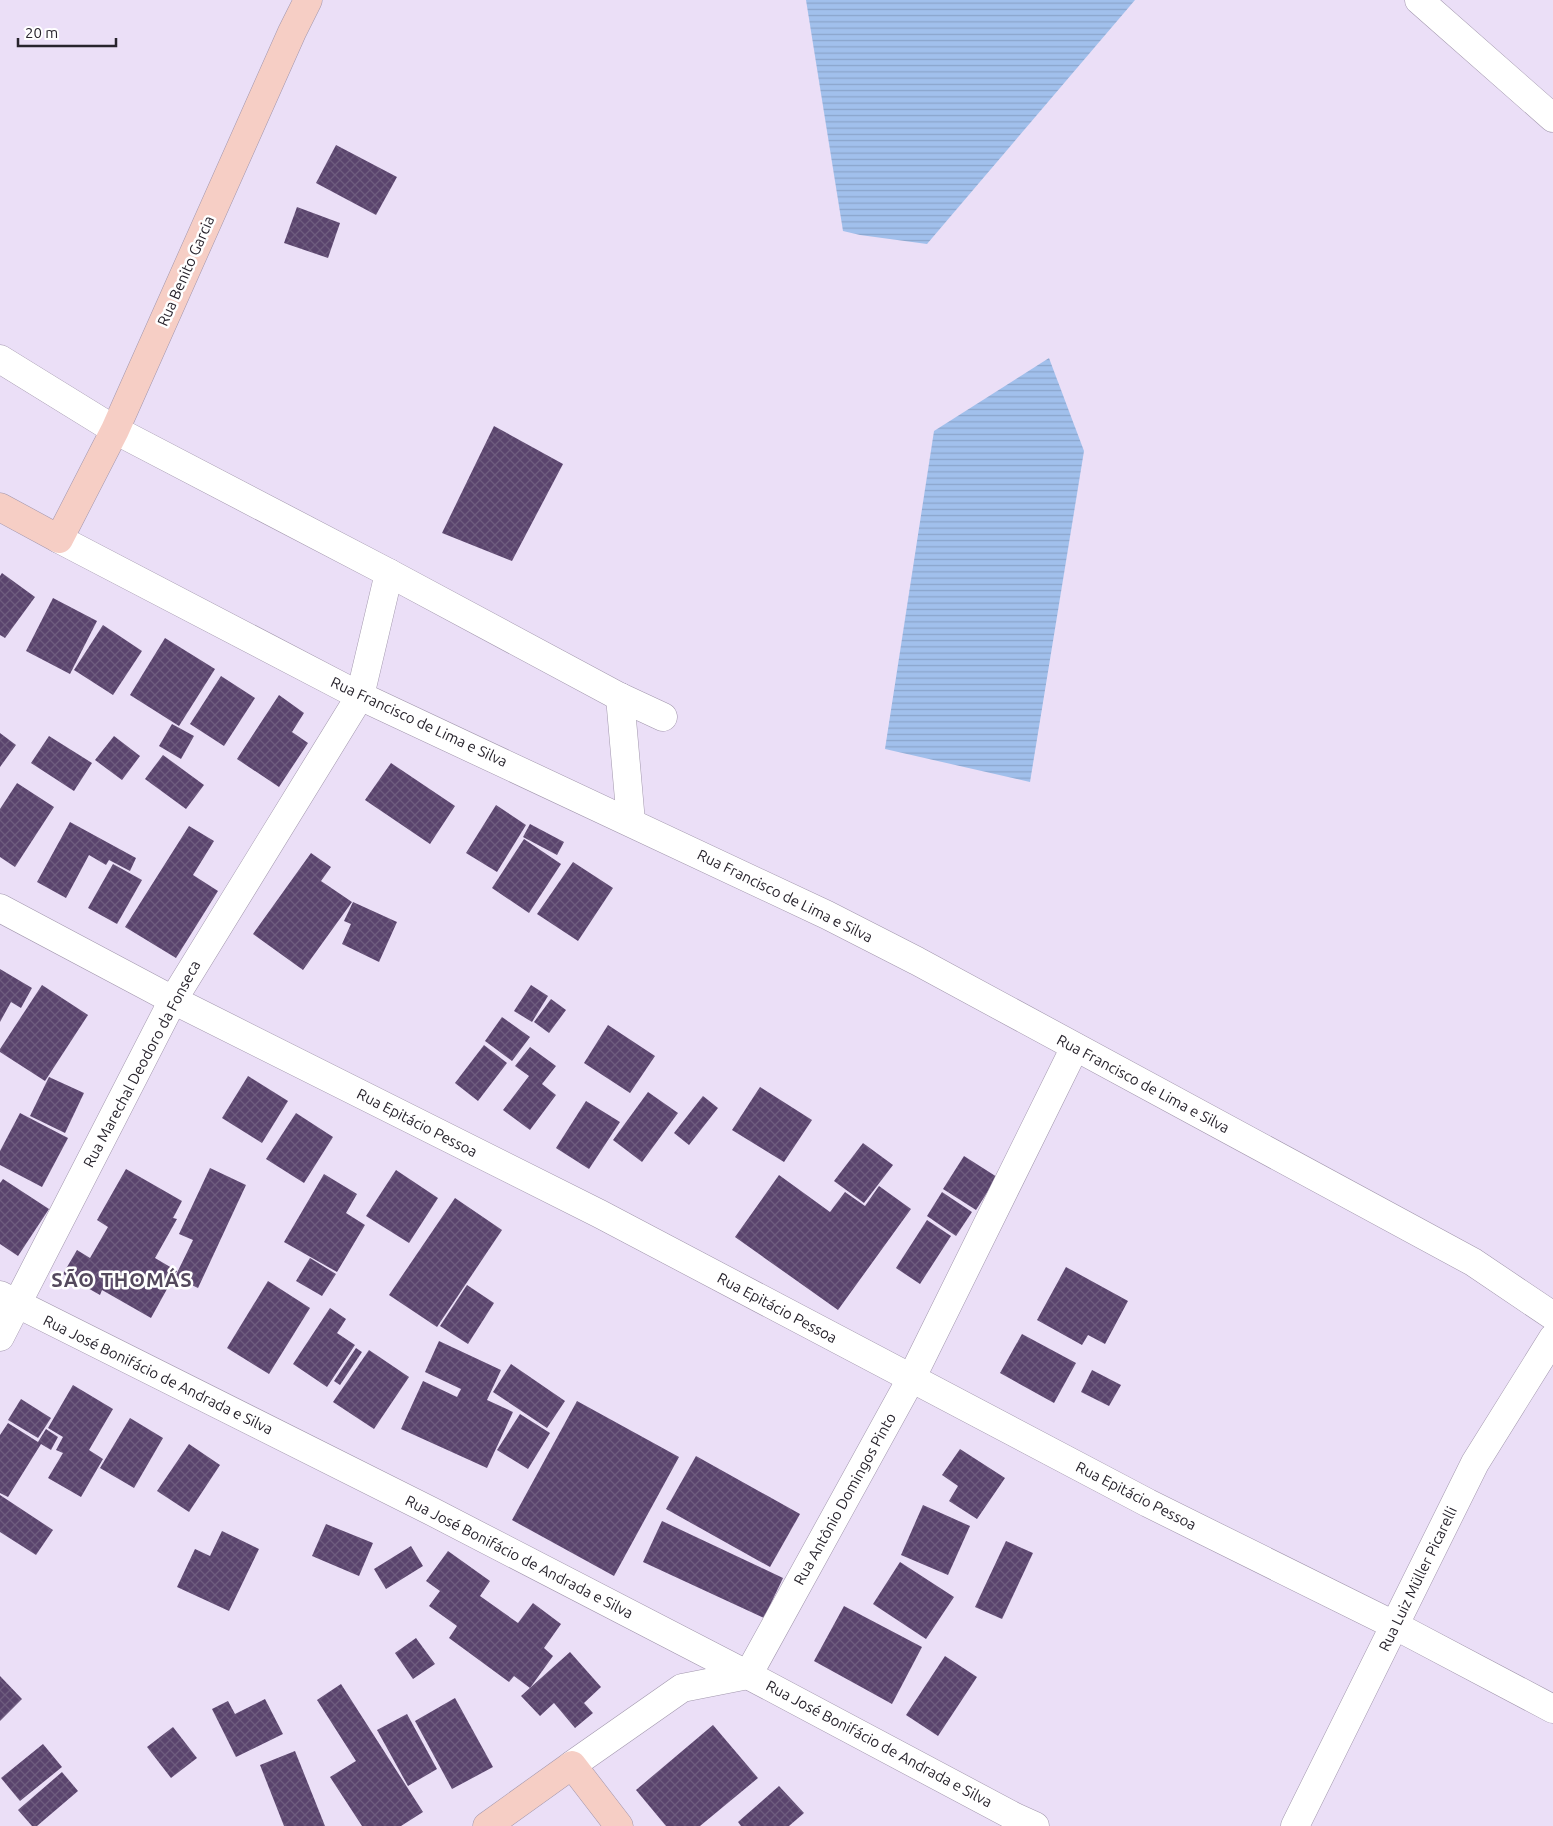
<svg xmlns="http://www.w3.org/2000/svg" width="1553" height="1826" viewBox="0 0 1553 1826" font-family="Ubuntu,sans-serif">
<defs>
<pattern id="water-rules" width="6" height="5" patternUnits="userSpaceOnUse" patternTransform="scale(1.25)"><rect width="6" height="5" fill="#a1c0ec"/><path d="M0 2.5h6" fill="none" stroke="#8ba5cb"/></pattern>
<pattern id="building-cross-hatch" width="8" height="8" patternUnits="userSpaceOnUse" patternTransform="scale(1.25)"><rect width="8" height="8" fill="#5a446d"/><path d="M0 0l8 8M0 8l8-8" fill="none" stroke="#6e5c7e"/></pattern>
</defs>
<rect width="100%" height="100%" fill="#ebdff7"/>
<g fill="url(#water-rules)">
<path d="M806 0H1135L927 244 860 235 843 231Z"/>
<path d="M1049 358 1084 451 1030 782 885 749 934 431Z"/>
</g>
<g fill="url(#building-cross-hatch)">
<path d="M336 145 397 177 376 215 316 183Z"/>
<path d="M297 207 340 223 328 258 284 243Z"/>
<path d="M494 426 563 464 512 561 442 533Z"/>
<path d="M2 573 35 597 5 638 0 635V576Z"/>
<path d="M53 598 97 621 70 674 26 651Z"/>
<path d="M103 625 142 651 113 695 74 670Z"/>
<path d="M165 638 215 669 179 726 130 695Z"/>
<path d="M221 676 255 698 224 746 190 724Z"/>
<path d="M279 695 304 713 292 732 308 743 279 787 237 759Z"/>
<path d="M172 724 194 736 181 759 159 746Z"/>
<path d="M0 733 16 745 0 767Z"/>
<path d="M49 736 92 763 74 791 31 763Z"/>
<path d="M114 736 140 756 122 780 95 760Z"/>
<path d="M163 755 204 785 186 809 145 779Z"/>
<path d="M391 763 455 806 430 844 365 800Z"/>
<path d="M17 783 54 807 15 867 0 857V809Z"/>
<path d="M496 805 526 825 497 872 466 853Z"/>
<path d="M70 822 136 858 130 871 109 860 106 865 89 855 66 898 37 882Z"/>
<path d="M530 824 564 842 557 855 523 837Z"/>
<path d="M189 826 214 841 193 875 218 891 176 958 125 927Z"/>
<path d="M524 839 561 864 529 913 492 888Z"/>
<path d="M311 853 331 867 321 881 352 902 303 970 253 934Z"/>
<path d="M573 862 613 888 578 941 537 914Z"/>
<path d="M113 864 142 880 117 924 88 908Z"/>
<path d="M353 902 397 922 379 962 342 944 351 924 344 921Z"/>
<path d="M0 969 32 988 21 1008 11 1002 0 1022Z"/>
<path d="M42 985 88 1015 45 1081 0 1052V1049Z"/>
<path d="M531 985 548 996 532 1022 514 1011Z"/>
<path d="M551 999 566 1010 549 1033 534 1022Z"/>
<path d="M502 1017 530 1037 512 1061 485 1041Z"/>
<path d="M608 1025 655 1056 630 1093 584 1063Z"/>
<path d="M484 1045 507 1063 478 1101 455 1083Z"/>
<path d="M530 1047 556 1066 542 1084 556 1095 530 1130 503 1110 529 1076 515 1066Z"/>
<path d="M248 1076 288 1101 262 1143 222 1118Z"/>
<path d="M49 1077 84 1093 65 1133 30 1116Z"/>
<path d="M760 1087 812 1120 784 1162 732 1130Z"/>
<path d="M648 1092 678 1113 642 1162 613 1140Z"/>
<path d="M703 1096 718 1108 689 1145 674 1133Z"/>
<path d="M586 1101 620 1122 589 1169 556 1148Z"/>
<path d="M20 1113 68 1138 42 1187 0 1165V1151Z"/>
<path d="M296 1113 333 1137 304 1183 266 1159Z"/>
<path d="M863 1143 893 1165 864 1203 834 1181Z"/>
<path d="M964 1156 997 1177 976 1210 943 1189Z"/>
<path d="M210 1168 246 1185 198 1288 175 1277 193 1240 179 1234Z"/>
<path d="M126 1169 182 1201 173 1218 177 1219 155 1258 177 1271 151 1318 102 1290 100 1295 63 1274 77 1250 90 1258 108 1227 97 1220Z"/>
<path d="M396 1170 438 1198 409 1243 366 1216Z"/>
<path d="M324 1174 357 1194 346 1213 365 1225 337 1272 284 1242Z"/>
<path d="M779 1175 830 1212 845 1192 865 1206 879 1186 911 1209 838 1310 735 1237Z"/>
<path d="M3 1179 49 1209 18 1256 0 1244V1183Z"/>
<path d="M942 1192 972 1212 956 1236 927 1216Z"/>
<path d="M455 1198 502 1230 437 1327 389 1295Z"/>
<path d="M927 1220 951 1236 920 1284 896 1268Z"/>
<path d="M310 1258 336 1274 322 1296 296 1281Z"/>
<path d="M1066 1267 1128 1301 1105 1344 1088 1335 1082 1345 1037 1320Z"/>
<path d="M268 1281 310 1308 269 1374 227 1348Z"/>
<path d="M467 1285 494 1303 468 1344 440 1326Z"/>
<path d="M330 1308 346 1319 337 1333 355 1345 327 1387 293 1364Z"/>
<path d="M1022 1334 1076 1363 1054 1403 1000 1373Z"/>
<path d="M439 1341 501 1370 487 1400 513 1412 487 1468 401 1429 423 1381 457 1397 461 1389 425 1372Z"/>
<path d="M356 1348 362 1352 340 1385 334 1381Z"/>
<path d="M369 1350 409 1377 374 1429 333 1402Z"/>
<path d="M511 1364 565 1401 547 1428 493 1392Z"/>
<path d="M1092 1370 1121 1385 1109 1406 1081 1392Z"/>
<path d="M73 1385 113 1409 89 1450 103 1459 81 1497 48 1478 63 1453 56 1450 63 1437 48 1428Z"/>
<path d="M21 1399 51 1418 38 1438 8 1420Z"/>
<path d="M577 1401 679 1457 614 1576 512 1520Z"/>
<path d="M520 1414 550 1433 528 1469 497 1450Z"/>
<path d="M130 1418 163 1438 134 1488 100 1468Z"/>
<path d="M8 1423 38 1442 46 1429 58 1437 51 1450 41 1444 8 1497 0 1493V1435Z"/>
<path d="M189 1444 220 1465 189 1512 157 1491Z"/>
<path d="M960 1449 1005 1478 977 1519 949 1501 958 1486 942 1475Z"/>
<path d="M696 1456 800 1514 770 1567 666 1509Z"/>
<path d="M0 1495 53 1530 36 1555 0 1532Z"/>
<path d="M923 1505 970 1526 948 1575 901 1555Z"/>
<path d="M662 1521 783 1578 764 1618 643 1562Z"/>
<path d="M326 1524 373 1543 359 1576 312 1556Z"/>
<path d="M222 1531 259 1549 229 1611 177 1587 195 1549 210 1556Z"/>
<path d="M1006 1541 1033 1553 1002 1619 975 1607Z"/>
<path d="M411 1546 423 1566 386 1589 374 1569Z"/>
<path d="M448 1551 490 1581 476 1602 480 1596 518 1623 533 1603 561 1624 544 1648 553 1656 530 1688 514 1676 509 1682 449 1638 457 1626 429 1606 440 1591 426 1581Z"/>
<path d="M900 1562 954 1597 926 1639 873 1604Z"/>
<path d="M844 1606 922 1647 892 1704 814 1661Z"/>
<path d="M416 1638 435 1664 413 1679 395 1653Z"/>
<path d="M570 1652 601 1687 584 1703 593 1713 575 1728 554 1703 540 1716 521 1696Z"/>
<path d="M945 1656 977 1677 938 1736 906 1715Z"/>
<path d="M0 1676 22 1699 0 1721Z"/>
<path d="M341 1684 423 1812 401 1826H362L330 1777 356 1761 317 1700Z"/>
<path d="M455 1698 493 1767 452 1789 415 1721Z"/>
<path d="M265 1699 283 1734 236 1757 212 1709 228 1701 235 1714Z"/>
<path d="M407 1714 437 1769 408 1786 377 1730Z"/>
<path d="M713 1725 758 1778 700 1826H666L636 1790Z"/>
<path d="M173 1727 197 1758 171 1778 147 1747Z"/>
<path d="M43 1744 62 1767 20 1801 1 1778Z"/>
<path d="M295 1751 325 1826H284L260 1765Z"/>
<path d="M62 1772 78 1791 37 1826H32L18 1810Z"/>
<path d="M779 1786 804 1813 789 1826H741L738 1822Z"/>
</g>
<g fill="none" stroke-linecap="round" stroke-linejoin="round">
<g stroke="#a196ac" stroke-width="29">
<g id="street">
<path d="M1419 0 1553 118"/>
<path d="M0 359 115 430 389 573 620 697 663 717"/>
<path d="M59 539 360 696 827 915 917 961 1473 1262 1553 1316"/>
<path d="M620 697 631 822"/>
<path d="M0 908 173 1000 600 1214 1148 1503 1394 1625 1553 1709"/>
<path d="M0 1295 431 1511 748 1675 1015 1817 1035 1826"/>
<path d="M0 1337 173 1000 360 696 389 573"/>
<path d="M572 1765 682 1688 748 1675 911 1379 1075 1047"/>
<path d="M1295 1826 1475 1463 1553 1338"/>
</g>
</g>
<g stroke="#a196ac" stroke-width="29">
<g id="secondary">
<path d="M0 507 59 539 115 430 292 32 308 0"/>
<path d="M487 1826 572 1765 619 1826"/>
</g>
</g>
<use href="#street" stroke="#fff" stroke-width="28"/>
<use href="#secondary" stroke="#f6cec5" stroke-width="28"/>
</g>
<g text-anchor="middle" stroke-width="5" stroke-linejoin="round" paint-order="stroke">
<g font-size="15" fill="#28242d" stroke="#fff">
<text transform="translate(186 271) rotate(-66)" y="5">Rua Benito Garcia</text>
<text transform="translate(419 722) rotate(25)" y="5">Rua Francisco de Lima e Silva</text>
<text transform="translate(785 896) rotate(26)" y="5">Rua Francisco de Lima e Silva</text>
<text transform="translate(142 1064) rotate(-62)" y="5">Rua Marechal Deodoro da Fonseca</text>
<text transform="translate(1143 1084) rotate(28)" y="5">Rua Francisco de Lima e Silva</text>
<text transform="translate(417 1123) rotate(27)" y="5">Rua Epitácio Pessoa</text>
<text transform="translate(777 1308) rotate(28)" y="5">Rua Epitácio Pessoa</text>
<text transform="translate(158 1375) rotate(26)" y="5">Rua José Bonifácio de Andrada e Silva</text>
<text transform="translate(1136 1496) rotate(27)" y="5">Rua Epitácio Pessoa</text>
<text transform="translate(845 1499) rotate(-61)" y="5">Rua Antônio Domingos Pinto</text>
<text transform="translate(519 1557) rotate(27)" y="5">Rua José Bonifácio de Andrada e Silva</text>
<text transform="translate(1418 1579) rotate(-64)" y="5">Rua Luiz Müller Picarelli</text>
<text transform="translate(879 1744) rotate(28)" y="5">Rua José Bonifácio de Andrada e Silva</text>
</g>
<g font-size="20" font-weight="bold" letter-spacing="1" fill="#54495d" stroke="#fff">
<text x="122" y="1287">SÃO THOMÁS</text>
</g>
</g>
<path d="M18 38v8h98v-8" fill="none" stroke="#28242d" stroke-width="2.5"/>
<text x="25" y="38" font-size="15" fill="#28242d" stroke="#ffffff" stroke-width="4" paint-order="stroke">20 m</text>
</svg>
